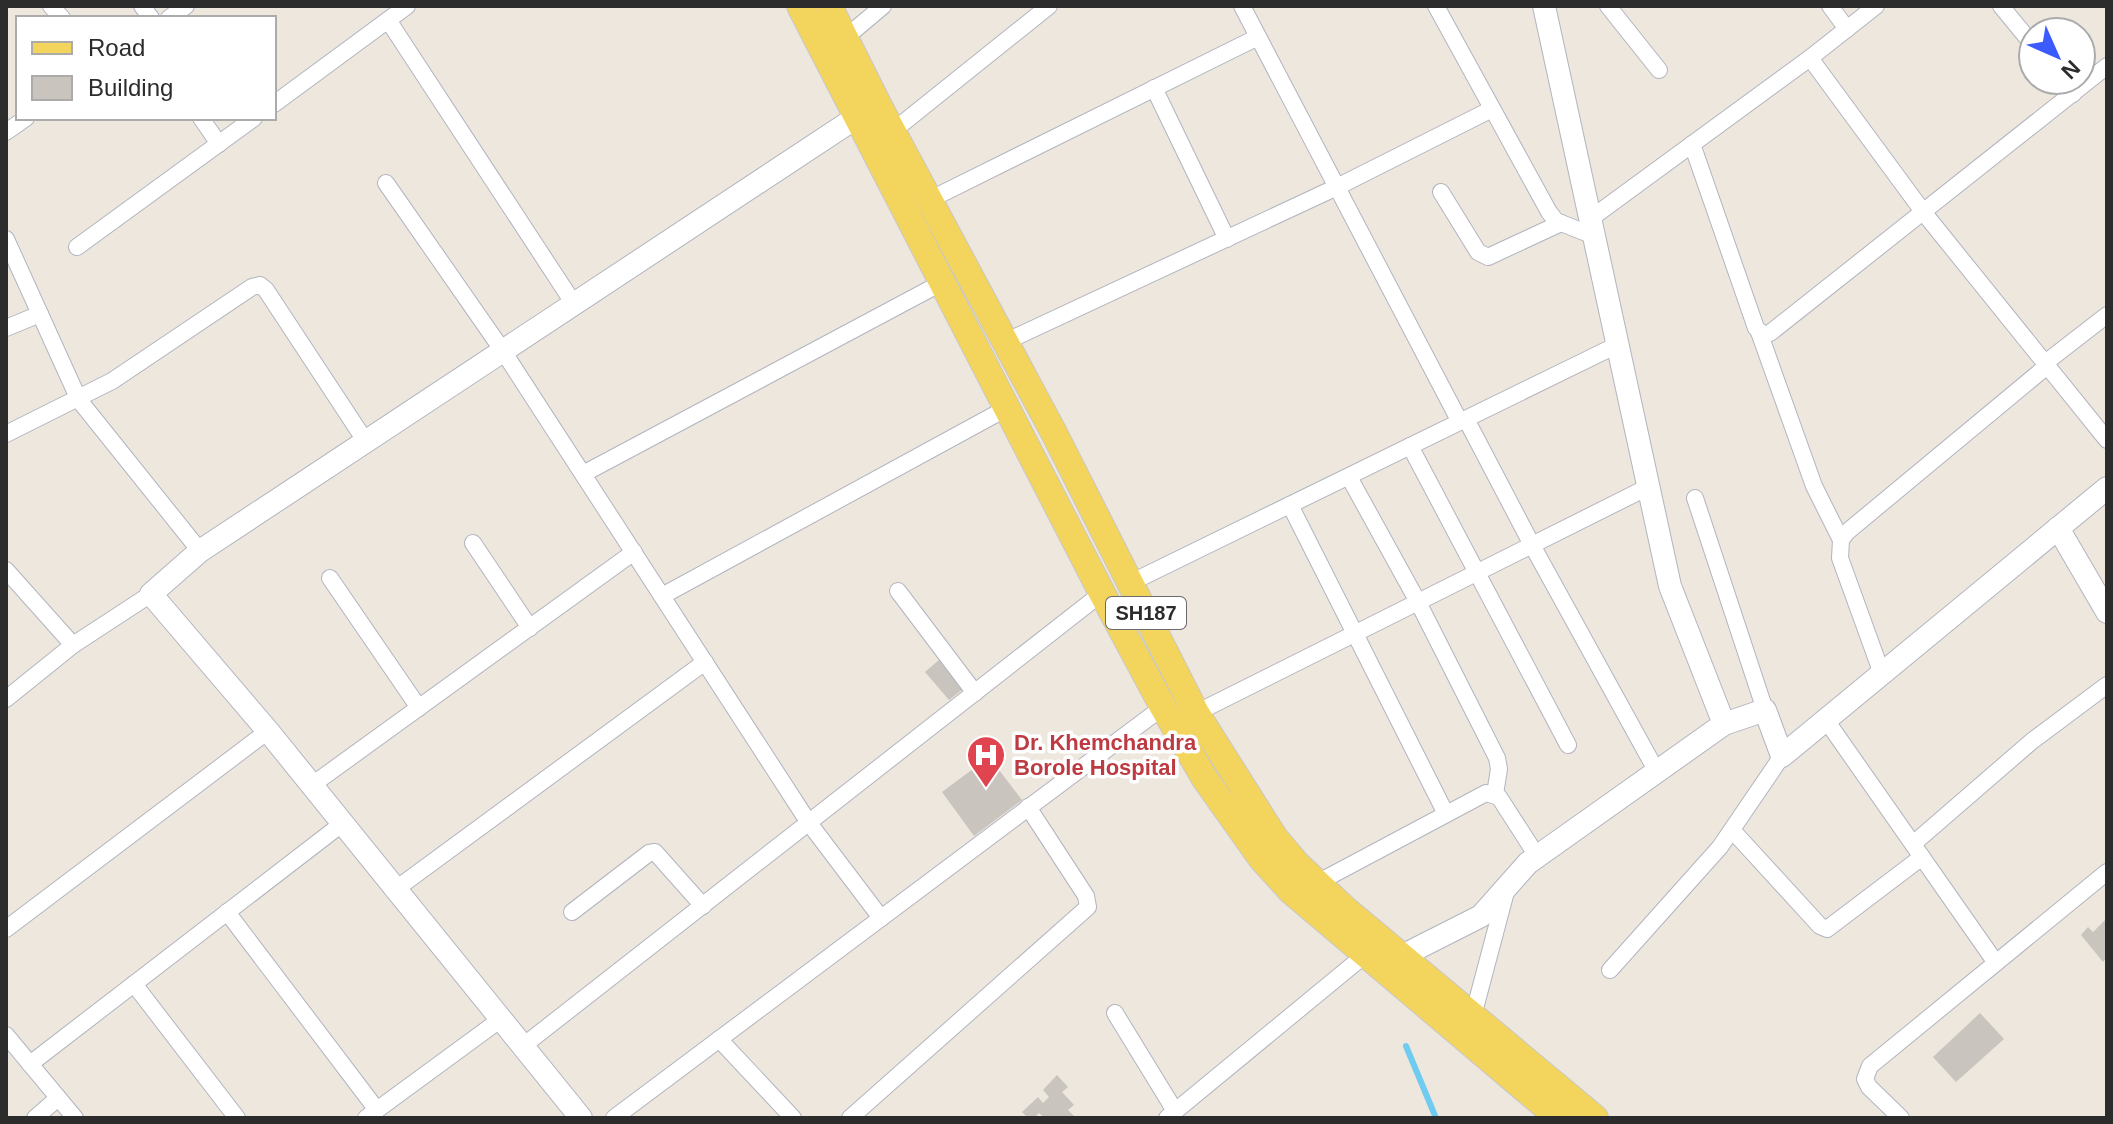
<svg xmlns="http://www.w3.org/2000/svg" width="2113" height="1124" viewBox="0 0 2113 1124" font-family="Helvetica,sans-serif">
<rect width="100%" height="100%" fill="#eee7de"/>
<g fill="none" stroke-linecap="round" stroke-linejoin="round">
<path stroke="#70cbf1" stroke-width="6" d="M1406 1046 1436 1118"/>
</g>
<g fill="#c9c4bd">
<path d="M939 660 963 689 949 700 925 672Z"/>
<path d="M989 757 1022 800 974 836 942 792Z"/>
<path d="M2107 918V957L2103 962 2081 935 2088 927 2093 932Z"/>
<path d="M1980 1013 2004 1039 1956 1082 1933 1057Z"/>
<path d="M1057 1075 1068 1087 1062 1092 1074 1105 1068 1110 1076 1118H1045L1039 1113 1034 1118H1028L1022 1112 1038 1097 1043 1103 1049 1097 1043 1090Z"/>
</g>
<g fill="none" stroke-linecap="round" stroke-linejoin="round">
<g stroke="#b2b4bf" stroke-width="18">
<g id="street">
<path d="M51 6 62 18"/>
<path d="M142 6 151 18"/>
<path d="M1242 6 1460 422"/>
<path d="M1436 6 1549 212 1556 221 1594 236"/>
<path d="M1608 6 1659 70"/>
<path d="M1830 6 1847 29"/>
<path d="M2001 6 2033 45"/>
<path d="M169 18 186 6"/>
<path d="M388 20 574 304"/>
<path d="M845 38 883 6"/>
<path d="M1810 58 1924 213 2107 440"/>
<path d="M2061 80 2073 94"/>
<path d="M1154 88 1227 239"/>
<path d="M274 104 407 6"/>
<path d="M201 118 219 144"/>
<path d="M893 131 1049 6"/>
<path d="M6 132 26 118"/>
<path d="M1692 144 1756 328 1764 335 1770 333 2107 66"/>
<path d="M386 183 503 351 809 823 881 918"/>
<path d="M1441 192 1478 252 1488 257 1561 223"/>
<path d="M929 200 1258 37"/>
<path d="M1590 219 1810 58 1876 6"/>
<path d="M6 239 79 400 200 551"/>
<path d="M77 247 254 118"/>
<path d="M6 328 40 314"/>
<path d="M1759 332 1814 486 1841 540"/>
<path d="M1005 342 1337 187 1492 109"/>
<path d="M2045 363 2107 315"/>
<path d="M1466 419 1532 545 1657 772"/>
<path d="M6 434 112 381 252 287 260 285 266 290 366 442"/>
<path d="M1410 446 1568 745"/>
<path d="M583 474 943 282"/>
<path d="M1349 477 1418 602 1497 758 1499 769 1495 794"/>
<path d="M1695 498 1765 710"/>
<path d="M1290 505 1446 814"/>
<path d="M473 543 530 628"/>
<path d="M6 570 73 645"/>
<path d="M330 578 419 708"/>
<path d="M1130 583 1617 345"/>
<path d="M898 591 975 693"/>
<path d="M662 596 1007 408"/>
<path d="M1882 674 1840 558 1841 540 1847 532 2047 366"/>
<path d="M6 699 73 645 151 594"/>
<path d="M1196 713 1648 487"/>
<path d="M1826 720 1996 963"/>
<path d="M312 785 634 552"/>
<path d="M1732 830 1820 926 1827 929 1922 857"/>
<path d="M1913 844 2032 741 2107 685"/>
<path d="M1317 883 1486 793 1499 797 1537 856"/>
<path d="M396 889 705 662"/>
<path d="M227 912 377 1110"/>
<path d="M572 912 649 853 655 852 703 906"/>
<path d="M6 929 268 731"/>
<path d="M1610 970 1720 847 1782 756"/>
<path d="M134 984 237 1118"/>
<path d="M1115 1013 1175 1111"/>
<path d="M1473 1016 1507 888"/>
<path d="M6 1035 75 1118"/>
<path d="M719 1039 793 1118"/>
<path d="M523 1046 1102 593"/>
<path d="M30 1064 343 823"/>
<path d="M35 1118 58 1098"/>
<path d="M366 1118 501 1019"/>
<path d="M614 1118 1163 707"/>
<path d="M850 1118 1088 907 1086 896 1028 807"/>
<path d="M1167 1118 1366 954"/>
<path d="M1901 1118 1869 1087 1865 1079 1870 1066 2107 872"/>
</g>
</g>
<g stroke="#b2b4bf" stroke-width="24">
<g id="secondary">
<path d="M2058 528 2107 612"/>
<path d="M1724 724 1765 710 1782 756 2107 488"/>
<path d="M1402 956 1481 916 1528 863 1724 724 1670 586 1544 6"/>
<path d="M581 1118 268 731 151 594 200 551 857 117"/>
</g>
</g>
<g stroke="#c8c8c8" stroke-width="28">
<g id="primary">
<path d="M800 6 1102 593 1163 707 1205 779 1261 858 1291 891 1559 1118"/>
<path d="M829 6 879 106 1054 433 1196 713 1275 838 1297 864 1345 909 1595 1118"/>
</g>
</g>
<use href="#street" stroke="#fff" stroke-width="16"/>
<use href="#secondary" stroke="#fff" stroke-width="22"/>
<use href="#primary" stroke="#f3d45d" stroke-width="26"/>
</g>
<defs>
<g id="hospital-pin" transform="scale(2)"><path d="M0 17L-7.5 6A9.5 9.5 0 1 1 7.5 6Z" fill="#e0444e" stroke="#fff"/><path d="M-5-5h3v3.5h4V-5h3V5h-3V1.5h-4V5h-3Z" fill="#fff"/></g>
</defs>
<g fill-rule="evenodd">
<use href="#hospital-pin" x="986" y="755"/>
</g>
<g text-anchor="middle" stroke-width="7" stroke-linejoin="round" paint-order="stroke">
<rect fill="#fff" stroke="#6b6b6b" stroke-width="2" x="1106" y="597" width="80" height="32" rx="6"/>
<g font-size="20" font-weight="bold" fill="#2c2c2c">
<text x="1146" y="620">SH187</text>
</g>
<g font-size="22" font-weight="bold" fill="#be3a42" stroke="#fff" text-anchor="start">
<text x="1014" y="750">Dr. Khemchandra<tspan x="1014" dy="25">Borole Hospital</tspan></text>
</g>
</g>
<rect width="2113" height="1124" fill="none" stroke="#2c2c2c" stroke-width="16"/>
<rect x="16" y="16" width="260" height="104" fill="#ffffff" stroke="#ababab" stroke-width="2"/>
<rect x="32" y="42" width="40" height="12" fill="#f3d45d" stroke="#ababab" stroke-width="2"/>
<text x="88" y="56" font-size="24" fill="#2c2c2c">Road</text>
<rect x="32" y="76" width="40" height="24" fill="#c9c4bd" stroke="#ababab" stroke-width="2"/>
<text x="88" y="96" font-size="24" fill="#2c2c2c">Building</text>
<g transform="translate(2057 56) rotate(135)"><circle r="38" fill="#ffffff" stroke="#ababab" stroke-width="2"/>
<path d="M0-6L14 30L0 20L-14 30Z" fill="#3c5bfd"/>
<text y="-12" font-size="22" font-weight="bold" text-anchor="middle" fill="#2c2c2c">N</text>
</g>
</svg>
